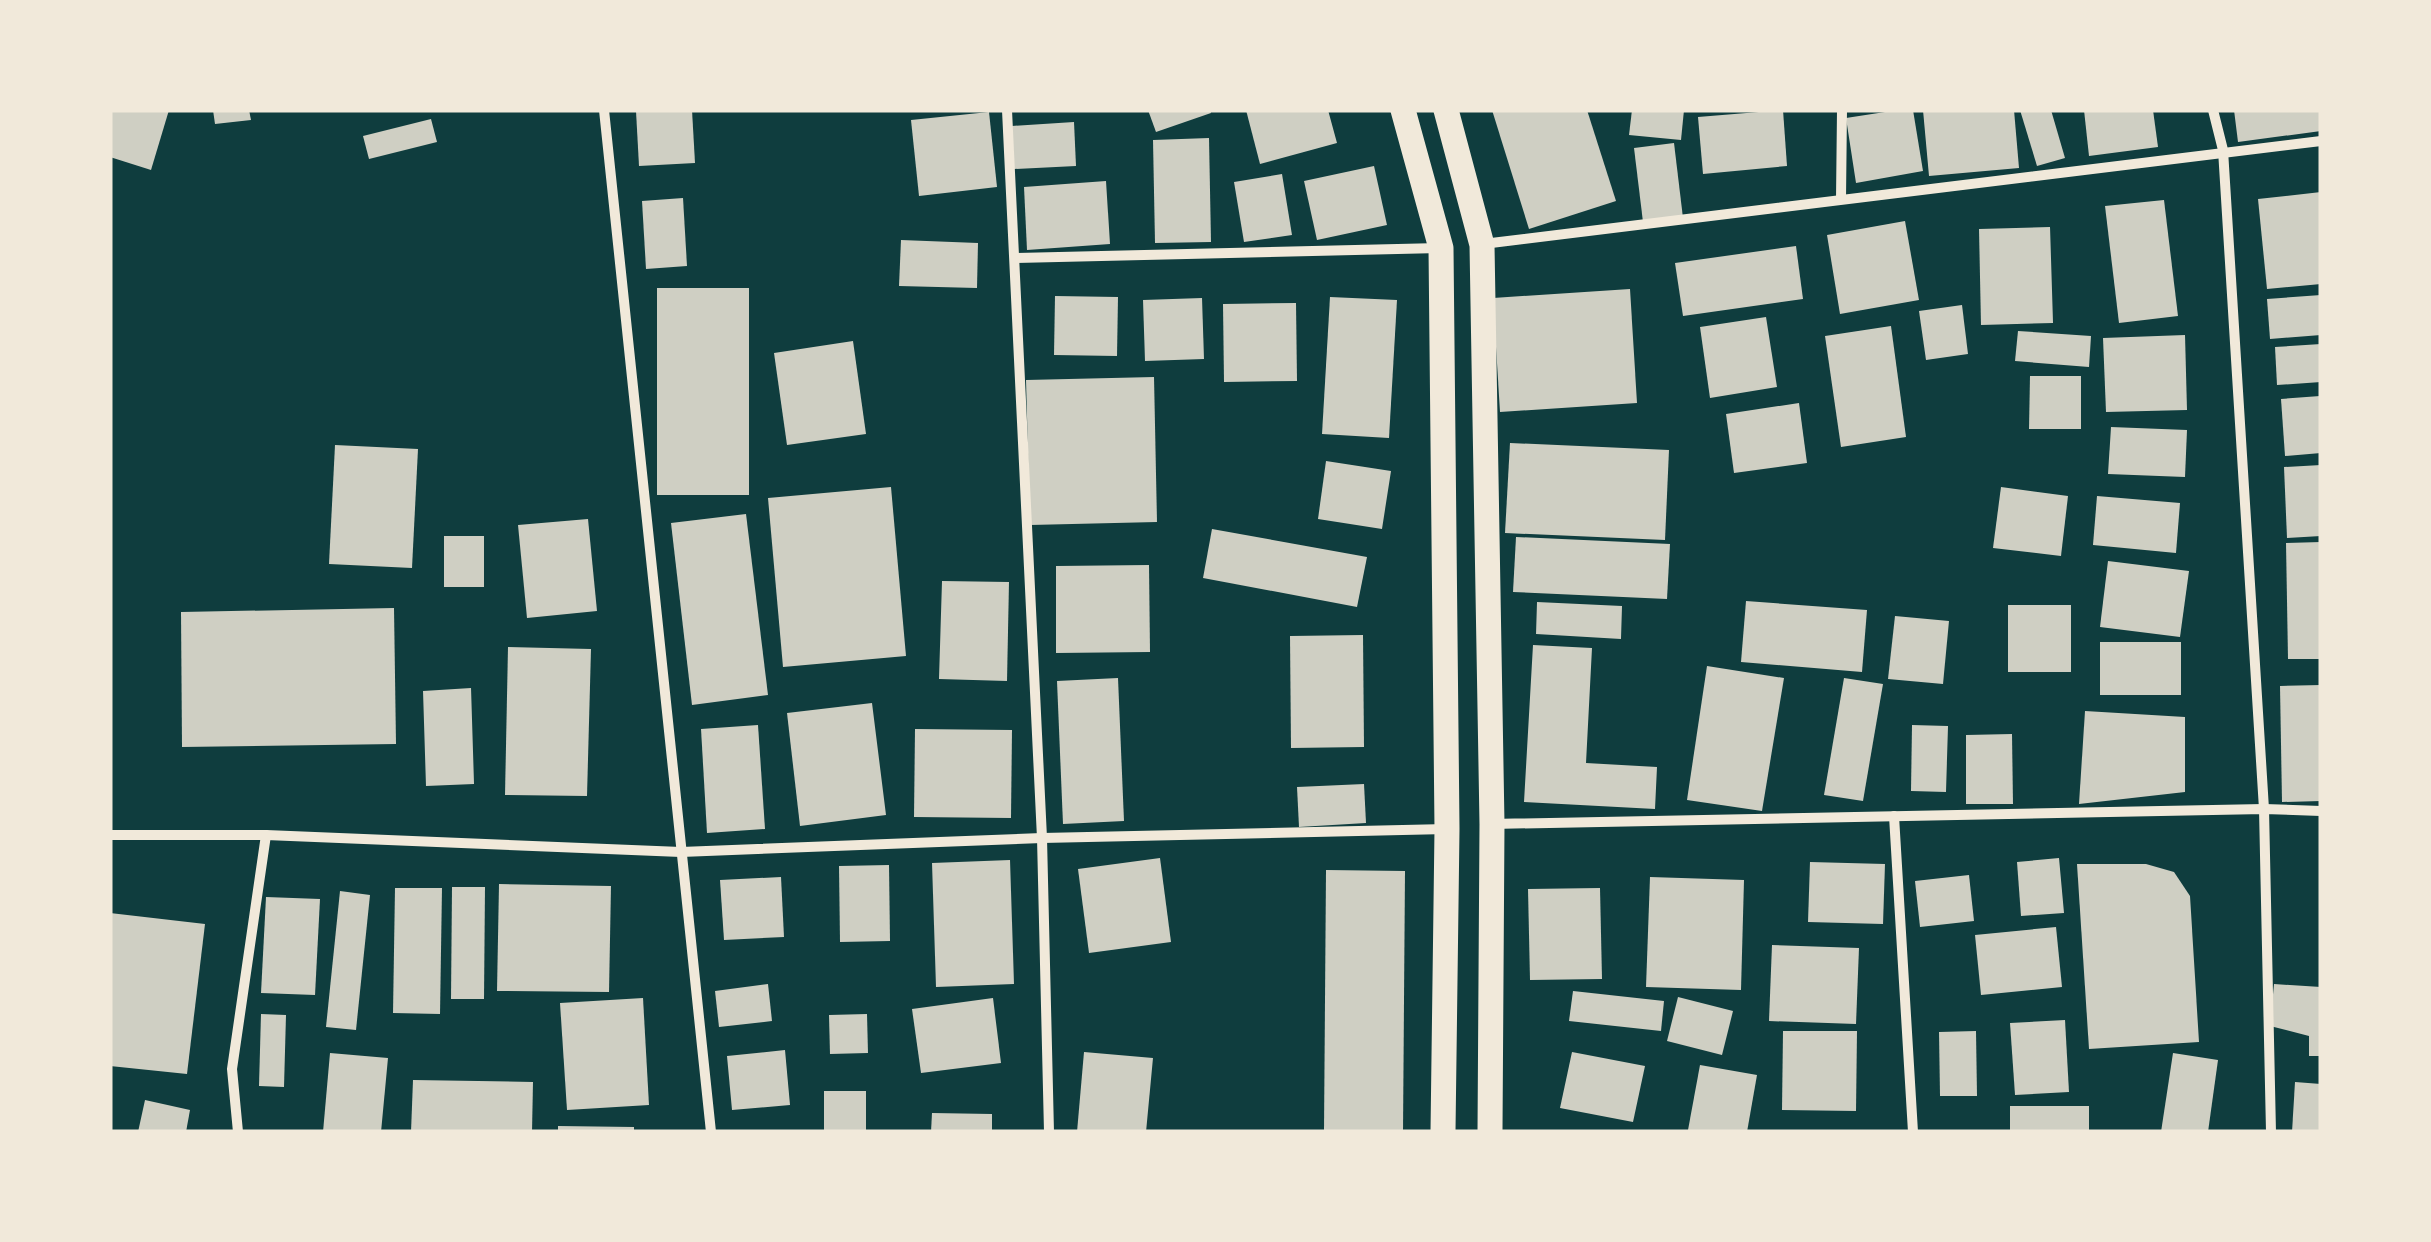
<svg xmlns="http://www.w3.org/2000/svg" width="2431" height="1242" viewBox="0 0 2431 1242" font-family="'Nunito Sans',sans-serif">
<rect width="100%" height="100%" fill="#0f3d3e"/>
<g fill="#cfcfc3">
<path d="M110 110H169L151 170 110 157Z"/>
<path d="M213 110H249L251 120 215 124Z"/>
<path d="M692 110 695 163 639 166 636 111Z"/>
<path d="M1148 110H1210L1211 113 1156 132Z"/>
<path d="M1246 110H1328L1337 143 1260 164Z"/>
<path d="M1492 110H1587L1616 201 1529 229Z"/>
<path d="M1632 110H1684L1681 140 1629 135Z"/>
<path d="M1783 110 1787 166 1703 174 1698 117Z"/>
<path d="M1898 110H1913L1923 171 1856 183 1846 118Z"/>
<path d="M1923 110H2014L2019 168 1929 176Z"/>
<path d="M2020 110H2051L2065 158 2037 166Z"/>
<path d="M2084 110H2153L2158 147 2089 156Z"/>
<path d="M2234 110H2321V131L2238 142Z"/>
<path d="M989 112 997 187 919 196 911 120Z"/>
<path d="M431 119 437 142 369 159 363 136Z"/>
<path d="M1074 122 1076 166 1014 169 1012 126Z"/>
<path d="M1209 138 1211 242 1155 243 1153 140Z"/>
<path d="M1674 143 1683 218 1643 222 1634 148Z"/>
<path d="M1374 166 1387 225 1317 240 1304 181Z"/>
<path d="M1282 174 1292 235 1244 242 1234 182Z"/>
<path d="M1106 181 1110 244 1027 250 1024 187Z"/>
<path d="M2321 192V284L2267 289 2258 199Z"/>
<path d="M683 198 687 266 646 269 642 201Z"/>
<path d="M2164 200 2178 316 2119 323 2105 206Z"/>
<path d="M1905 221 1919 300 1840 314 1827 235Z"/>
<path d="M2050 227 2053 323 1981 325 1979 229Z"/>
<path d="M901 240 978 243 977 288 899 286Z"/>
<path d="M1796 246 1803 299 1683 316 1675 263Z"/>
<rect x="657" y="288" width="92" height="207"/>
<path d="M1630 289 1637 403 1500 412 1493 298Z"/>
<path d="M2321 295V335L2270 339 2267 299Z"/>
<path d="M1055 296 1118 297 1117 356 1054 355Z"/>
<path d="M1330 297 1397 300 1389 438 1322 434Z"/>
<path d="M1202 298 1204 359 1145 361 1143 300Z"/>
<path d="M1296 303 1297 381 1224 382 1223 304Z"/>
<path d="M1962 305 1968 354 1926 360 1919 311Z"/>
<path d="M1766 317 1777 387 1710 398 1700 327Z"/>
<path d="M1891 326 1906 437 1841 447 1825 336Z"/>
<path d="M2018 331 2091 336 2089 367 2015 361Z"/>
<path d="M2185 335 2187 410 2106 412 2103 338Z"/>
<path d="M853 341 866 434 787 445 774 353Z"/>
<path d="M2321 344V382L2277 385 2275 347Z"/>
<path d="M2030 376H2081V429H2029Z"/>
<path d="M1154 377 1157 522 1030 525 1026 380Z"/>
<path d="M2320 396 2321 453 2285 456 2281 399Z"/>
<path d="M1799 403 1807 463 1734 473 1726 414Z"/>
<path d="M2111 427 2187 430 2185 477 2108 474Z"/>
<path d="M1510 443 1669 450 1665 540 1505 533Z"/>
<path d="M335 445 418 449 412 568 329 564Z"/>
<path d="M1326 461 1391 471 1382 529 1318 519Z"/>
<path d="M2321 465V536L2287 538 2284 467Z"/>
<path d="M891 487 906 656 783 667 768 498Z"/>
<path d="M2001 487 2068 496 2061 556 1993 548Z"/>
<path d="M2097 496 2180 503 2176 553 2093 545Z"/>
<path d="M746 514 768 695 692 705 671 523Z"/>
<path d="M588 519 597 611 527 618 518 525Z"/>
<path d="M1212 529 1367 557 1357 607 1203 578Z"/>
<rect x="444" y="536" width="40" height="51"/>
<path d="M1516 537 1670 544 1667 599 1513 592Z"/>
<path d="M2321 542V659H2288L2286 543Z"/>
<path d="M2108 561 2189 571 2180 637 2100 627Z"/>
<path d="M1149 565 1150 652 1056 653V566Z"/>
<path d="M942 581 1009 582 1007 681 939 679Z"/>
<path d="M1746 601 1867 610 1862 672 1741 662Z"/>
<path d="M1537 602 1622 606 1621 639 1536 634Z"/>
<rect x="2008" y="605" width="63" height="67"/>
<path d="M394 608 396 744 182 747 181 612Z"/>
<path d="M1895 616 1949 621 1943 684 1888 679Z"/>
<path d="M1363 635 1364 747 1291 748 1290 636Z"/>
<rect x="2100" y="642" width="81" height="53"/>
<path d="M1533 645 1592 648 1586 763 1657 767 1655 809 1524 802Z"/>
<path d="M508 647 591 649 587 796 505 795Z"/>
<path d="M1707 666 1784 678 1762 811 1687 800Z"/>
<path d="M1118 678 1124 821 1063 824 1057 681Z"/>
<path d="M1844 678 1883 684 1863 801 1824 795Z"/>
<path d="M2321 685V801L2282 802 2280 686Z"/>
<path d="M471 688 474 784 426 786 423 691Z"/>
<path d="M872 703 886 815 800 826 787 713Z"/>
<path d="M2085 711 2185 717V792L2079 804Z"/>
<path d="M758 725 765 829 707 833 701 729Z"/>
<path d="M1912 725 1948 726 1946 792 1911 791Z"/>
<path d="M915 729 1012 730 1011 818 914 817Z"/>
<path d="M2012 734 2013 804H1966V735Z"/>
<path d="M1364 784 1366 823 1299 827 1297 787Z"/>
<path d="M1160 858 1171 942 1089 953 1078 869Z"/>
<path d="M2059 858 2064 913 2021 916 2017 862Z"/>
<path d="M1010 860 1014 984 936 987 932 863Z"/>
<path d="M1810 862 1885 864 1883 924 1808 922Z"/>
<path d="M2077 864H2146L2174 872 2190 896 2199 1042 2089 1049Z"/>
<path d="M889 865 890 941 840 942 839 866Z"/>
<path d="M1326 870 1405 871 1403 1132H1324Z"/>
<path d="M1969 875 1974 921 1920 927 1915 881Z"/>
<path d="M781 877 784 937 724 940 720 880Z"/>
<path d="M1650 877 1744 880 1741 990 1646 987Z"/>
<path d="M499 884 611 886 609 992 497 991Z"/>
<path d="M452 887H485L484 999H451Z"/>
<path d="M395 888H442L440 1014 393 1013Z"/>
<path d="M1600 888 1602 979 1530 980 1528 889Z"/>
<path d="M340 891 370 895 356 1030 326 1027Z"/>
<path d="M266 897 320 899 315 995 261 993Z"/>
<path d="M110 913 205 924 187 1074 110 1066Z"/>
<path d="M2056 927 2062 987 1981 995 1975 935Z"/>
<path d="M1772 945 1859 948 1856 1024 1769 1021Z"/>
<path d="M768 984 772 1021 719 1027 715 991Z"/>
<path d="M2274 984 2321 987V1056H2309V1036L2270 1026Z"/>
<path d="M1573 991 1664 1001 1661 1031 1569 1021Z"/>
<path d="M1678 997 1733 1011 1722 1055 1667 1041Z"/>
<path d="M643 998 649 1105 567 1110 560 1003Z"/>
<path d="M993 998 1001 1063 921 1073 912 1009Z"/>
<path d="M261 1014 286 1015 284 1087 259 1086Z"/>
<path d="M867 1014 868 1053 830 1054 829 1015Z"/>
<path d="M2065 1020 2069 1092 2015 1095 2010 1023Z"/>
<path d="M1783 1031H1857L1856 1111 1782 1110Z"/>
<path d="M1976 1031 1977 1096H1940L1939 1032Z"/>
<path d="M785 1050 790 1105 732 1110 727 1056Z"/>
<path d="M1084 1052 1153 1058 1146 1132H1077Z"/>
<path d="M1572 1052 1645 1066 1633 1122 1560 1108Z"/>
<path d="M330 1053 388 1058 381 1132H323Z"/>
<path d="M2173 1053 2218 1060 2208 1132H2161Z"/>
<path d="M1700 1065 1757 1075 1747 1132 1688 1130Z"/>
<path d="M413 1080 533 1082 532 1132H411Z"/>
<path d="M2295 1082 2321 1084V1132H2292Z"/>
<rect x="824" y="1091" width="42" height="41"/>
<path d="M145 1100 190 1110 186 1132H138Z"/>
<rect x="2010" y="1106" width="79" height="26"/>
<path d="M932 1113 992 1114V1132H931Z"/>
<path d="M558 1126 634 1127V1132H558Z"/>
</g>
<g fill="none" stroke-linecap="round" stroke-linejoin="round">
<g stroke="#f1e9da" stroke-width="10">
<path d="M604 110 711 1132"/>
<path d="M1007 110 1042 838 1049 1132"/>
<path d="M2213 110 2223 150 2264 809 2271 1132"/>
<path d="M1841 199 1842 110"/>
<path d="M1483 244 2321 141"/>
<path d="M1016 258 1440 248"/>
<path d="M1894 816 1913 1132"/>
<path d="M1492 824 2264 809 2321 811"/>
<path d="M110 835H266L681 852 1042 838 1447 829"/>
<path d="M238 1132 232 1069 266 835"/>
</g>
<g stroke="#f1e9da" stroke-width="25">
<path d="M1403 110 1441 248 1447 829 1443 1132"/>
<path d="M1446 110 1482 245 1492 824 1490 1132"/>
</g>
</g>
<rect width="2431" height="1242" fill="none" stroke="#f1e9da" stroke-width="225"/>
</svg>
